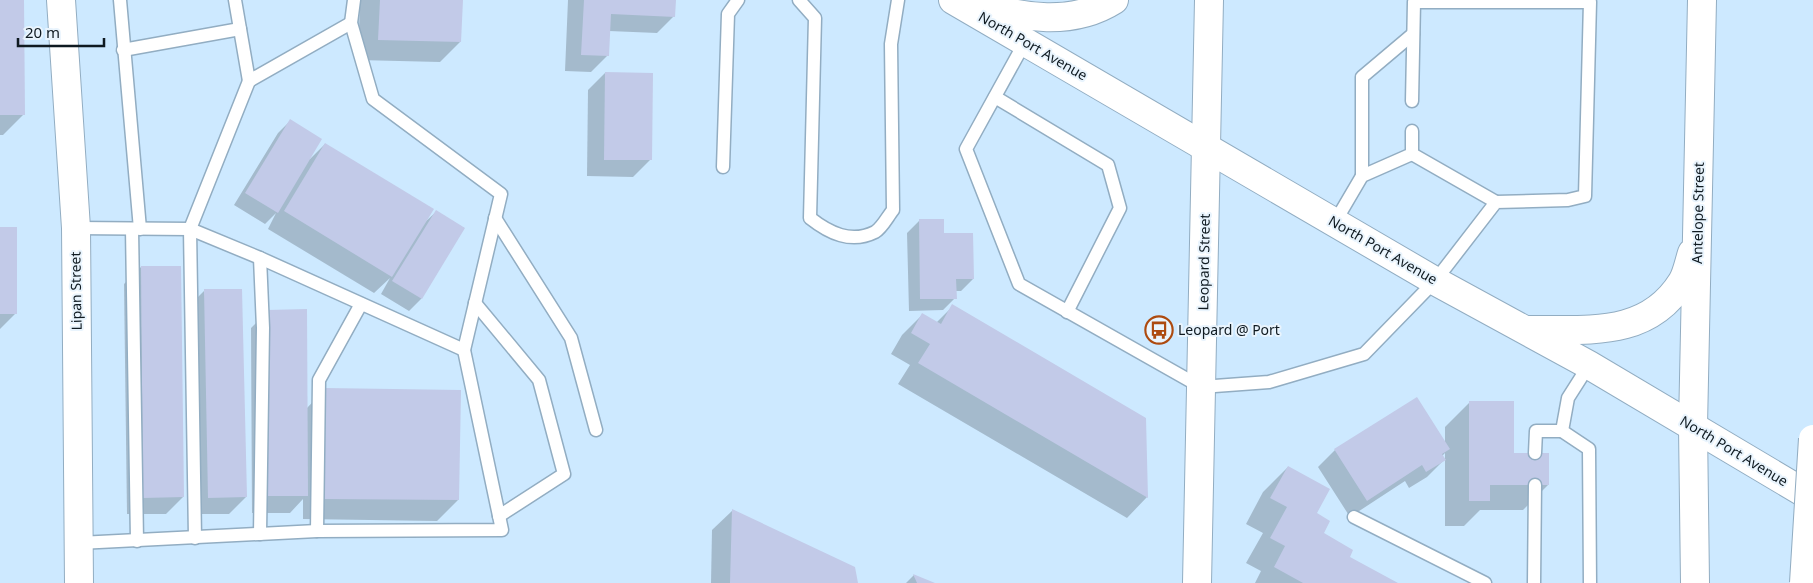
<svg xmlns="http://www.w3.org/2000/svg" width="1813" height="583" viewBox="0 0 1813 583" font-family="'Noto Sans',sans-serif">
<rect width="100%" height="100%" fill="#cde9ff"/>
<g fill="#0003">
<path d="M0 0H22L24 114 3 135H0Z"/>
<path d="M360 0H461L460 42 440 62 358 60Z"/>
<path d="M568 0H675L674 16 657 33 609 31 608 55 591 72 565 71Z"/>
<path d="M605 73 650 160 633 177 587 176 588 90Z"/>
<path d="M290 121 310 159 325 144 425 222 436 212 464 228 421 299 409 311 381 294 390 278 374 293 268 229 276 213 265 224 234 205 278 133Z"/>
<path d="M919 221 942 234 973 279 961 291H955V298L943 310 909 311 907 233Z"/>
<path d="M0 228 16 313 0 329Z"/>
<path d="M141 267 183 497 166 514H127L124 284Z"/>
<path d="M204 291 246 497 229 514H191L187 308Z"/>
<path d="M953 306 1147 497 1127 518 898 384 910 365 891 354 902 335 922 315 936 323Z"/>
<path d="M268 311 307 408 325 389 458 500 437 521 303 519V499L290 513H252L251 328Z"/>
<path d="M1470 402 1513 454 1548 485 1523 510H1480L1464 526H1445V453L1442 456 1444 460 1427 477 1409 488 1405 481 1350 517 1318 467 1335 450 1445 443V427Z"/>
<path d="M1288 467 1315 514 1322 534 1348 557 1395 583H1255L1261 571 1246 563 1263 533 1246 524 1263 492Z"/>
<path d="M733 510 857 583H711L712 530Z"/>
<path d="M914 575 932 583H906Z"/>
</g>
<g fill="#c2cae8">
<path d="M0 0H24L25 115H0Z"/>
<path d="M380 0H463L461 42 378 40Z"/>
<path d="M584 0H676L675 17 611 14 609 56 581 55Z"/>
<path d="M605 72 653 73 652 160H604Z"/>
<path d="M290 119 322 139 278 213 245 193Z"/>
<path d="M325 143 434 209 392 277 284 211Z"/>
<path d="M436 210 465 228 422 299 392 281Z"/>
<path d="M919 219H944V233H973L974 279H956L957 299H920Z"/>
<rect x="0" y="227" width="17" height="87"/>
<path d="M141 266H181L184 497 143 498Z"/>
<path d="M204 289H242L247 497 208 498Z"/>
<path d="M952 304 1146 418 1148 498 918 363 930 344 911 333 922 313 941 324Z"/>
<path d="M307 309 308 496H268L267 310Z"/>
<path d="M325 388 461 390 459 500 323 499Z"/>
<path d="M1417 397 1450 449 1442 454 1446 460 1426 472 1422 465 1367 501 1334 449Z"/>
<path d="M1469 401H1514V453H1549V485H1490V501H1469Z"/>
<path d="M1288 466 1330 489 1317 513 1330 521 1324 533 1353 550 1350 557 1398 583H1303L1274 567 1285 546 1270 538 1287 507 1270 498Z"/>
<path d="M732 509 855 567 858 583H730Z"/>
<path d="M913 574 935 583H917Z"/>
</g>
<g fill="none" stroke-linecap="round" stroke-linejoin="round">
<g stroke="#92adc2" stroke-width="15">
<g id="service">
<path d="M120 0 140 229"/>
<path d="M235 0 249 81 351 23"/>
<path d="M799 0 815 18 810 218C829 233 851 244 875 232 882 228 888 216 893 210L891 44 898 0"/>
<path d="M1025 42 966 149 1019 284 1201 387 1269 382 1364 354 1435 281 1496 202 1568 200 1585 196 1590 2H1414L1412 101"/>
<path d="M123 50 240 29"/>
<path d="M995 97 1108 165 1120 208 1067 312"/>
<path d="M1412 154 1496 202"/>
<path d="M723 167 728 14 738 0"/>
<path d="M1362 176V77L1413 34"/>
<path d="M495 218 571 338 596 430"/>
<path d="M1335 222 1362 176 1412 154V131"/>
<path d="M76 228 190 229 260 258 464 350"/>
<path d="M132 229 137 541"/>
<path d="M475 303 539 380 564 474 499 516"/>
<path d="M1589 365 1568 398 1562 431 1589 449 1590 583"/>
<path d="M1535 453 1536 431H1562"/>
<path d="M1354 517 1485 583"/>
<path d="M317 531 319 380 361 304"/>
<path d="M260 534 263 328 260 258"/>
<path d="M195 538 190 229 249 81"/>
<path d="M79 543 317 531 502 530 464 350 501 194 373 99 351 23 354 0"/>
<path d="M1534 583 1535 485"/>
</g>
</g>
<g stroke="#92adc2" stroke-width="30">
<path id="tertiary" d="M61 0 76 228 79 583"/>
</g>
<g stroke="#92adc2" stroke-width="30">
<g id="secondary">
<path d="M953 0 1435 281 1589 365 1813 498"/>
<path d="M978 3C1021 19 1073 26 1114 0"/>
<path d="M1530 330C1588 329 1647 338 1682 282 1687 274 1689 262 1692 253"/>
<path d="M1197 583 1209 0"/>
<path d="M1695 583 1693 426 1702 0"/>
</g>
</g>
<use href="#service" stroke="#fff" stroke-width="12"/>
<use href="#tertiary" stroke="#fff" stroke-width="28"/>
<use href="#secondary" stroke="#fff" stroke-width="28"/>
<g stroke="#92adc2" stroke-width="30" stroke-linecap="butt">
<path id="motorway-bridge" d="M1804 583 1813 439"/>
</g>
<use href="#motorway-bridge" stroke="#fff" stroke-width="28"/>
</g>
<defs>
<g id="bus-ring" transform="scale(1.4375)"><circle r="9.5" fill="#e9f4fd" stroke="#ad4a0f" stroke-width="1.5"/><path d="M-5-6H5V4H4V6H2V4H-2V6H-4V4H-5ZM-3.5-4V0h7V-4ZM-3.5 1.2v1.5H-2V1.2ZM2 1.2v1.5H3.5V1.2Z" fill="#ad4a0f"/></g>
</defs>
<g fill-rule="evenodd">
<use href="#bus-ring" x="1159" y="330"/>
</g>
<g text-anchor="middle" stroke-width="4" stroke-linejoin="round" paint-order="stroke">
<g font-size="14" fill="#0f1a21" stroke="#e9f4fd">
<text transform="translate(1033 46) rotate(30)" y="5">North Port Avenue</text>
<text transform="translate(1698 213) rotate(-89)" y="5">Antelope Street</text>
<text transform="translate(1383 250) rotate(30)" y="5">North Port Avenue</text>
<text transform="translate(1204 262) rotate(-89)" y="5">Leopard Street</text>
<text transform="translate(76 291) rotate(-91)" y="5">Lipan Street</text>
<text transform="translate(1734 451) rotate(31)" y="5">North Port Avenue</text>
</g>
<g font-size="14" fill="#0f1a21" stroke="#e9f4fd" text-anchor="start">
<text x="1178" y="335">Leopard @ Port</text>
</g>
</g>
<path d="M18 38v8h86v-8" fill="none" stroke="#0f1a21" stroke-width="2.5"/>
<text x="25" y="38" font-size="15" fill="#0f1a21" stroke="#e9f4fd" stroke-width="4" paint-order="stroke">20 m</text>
</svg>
